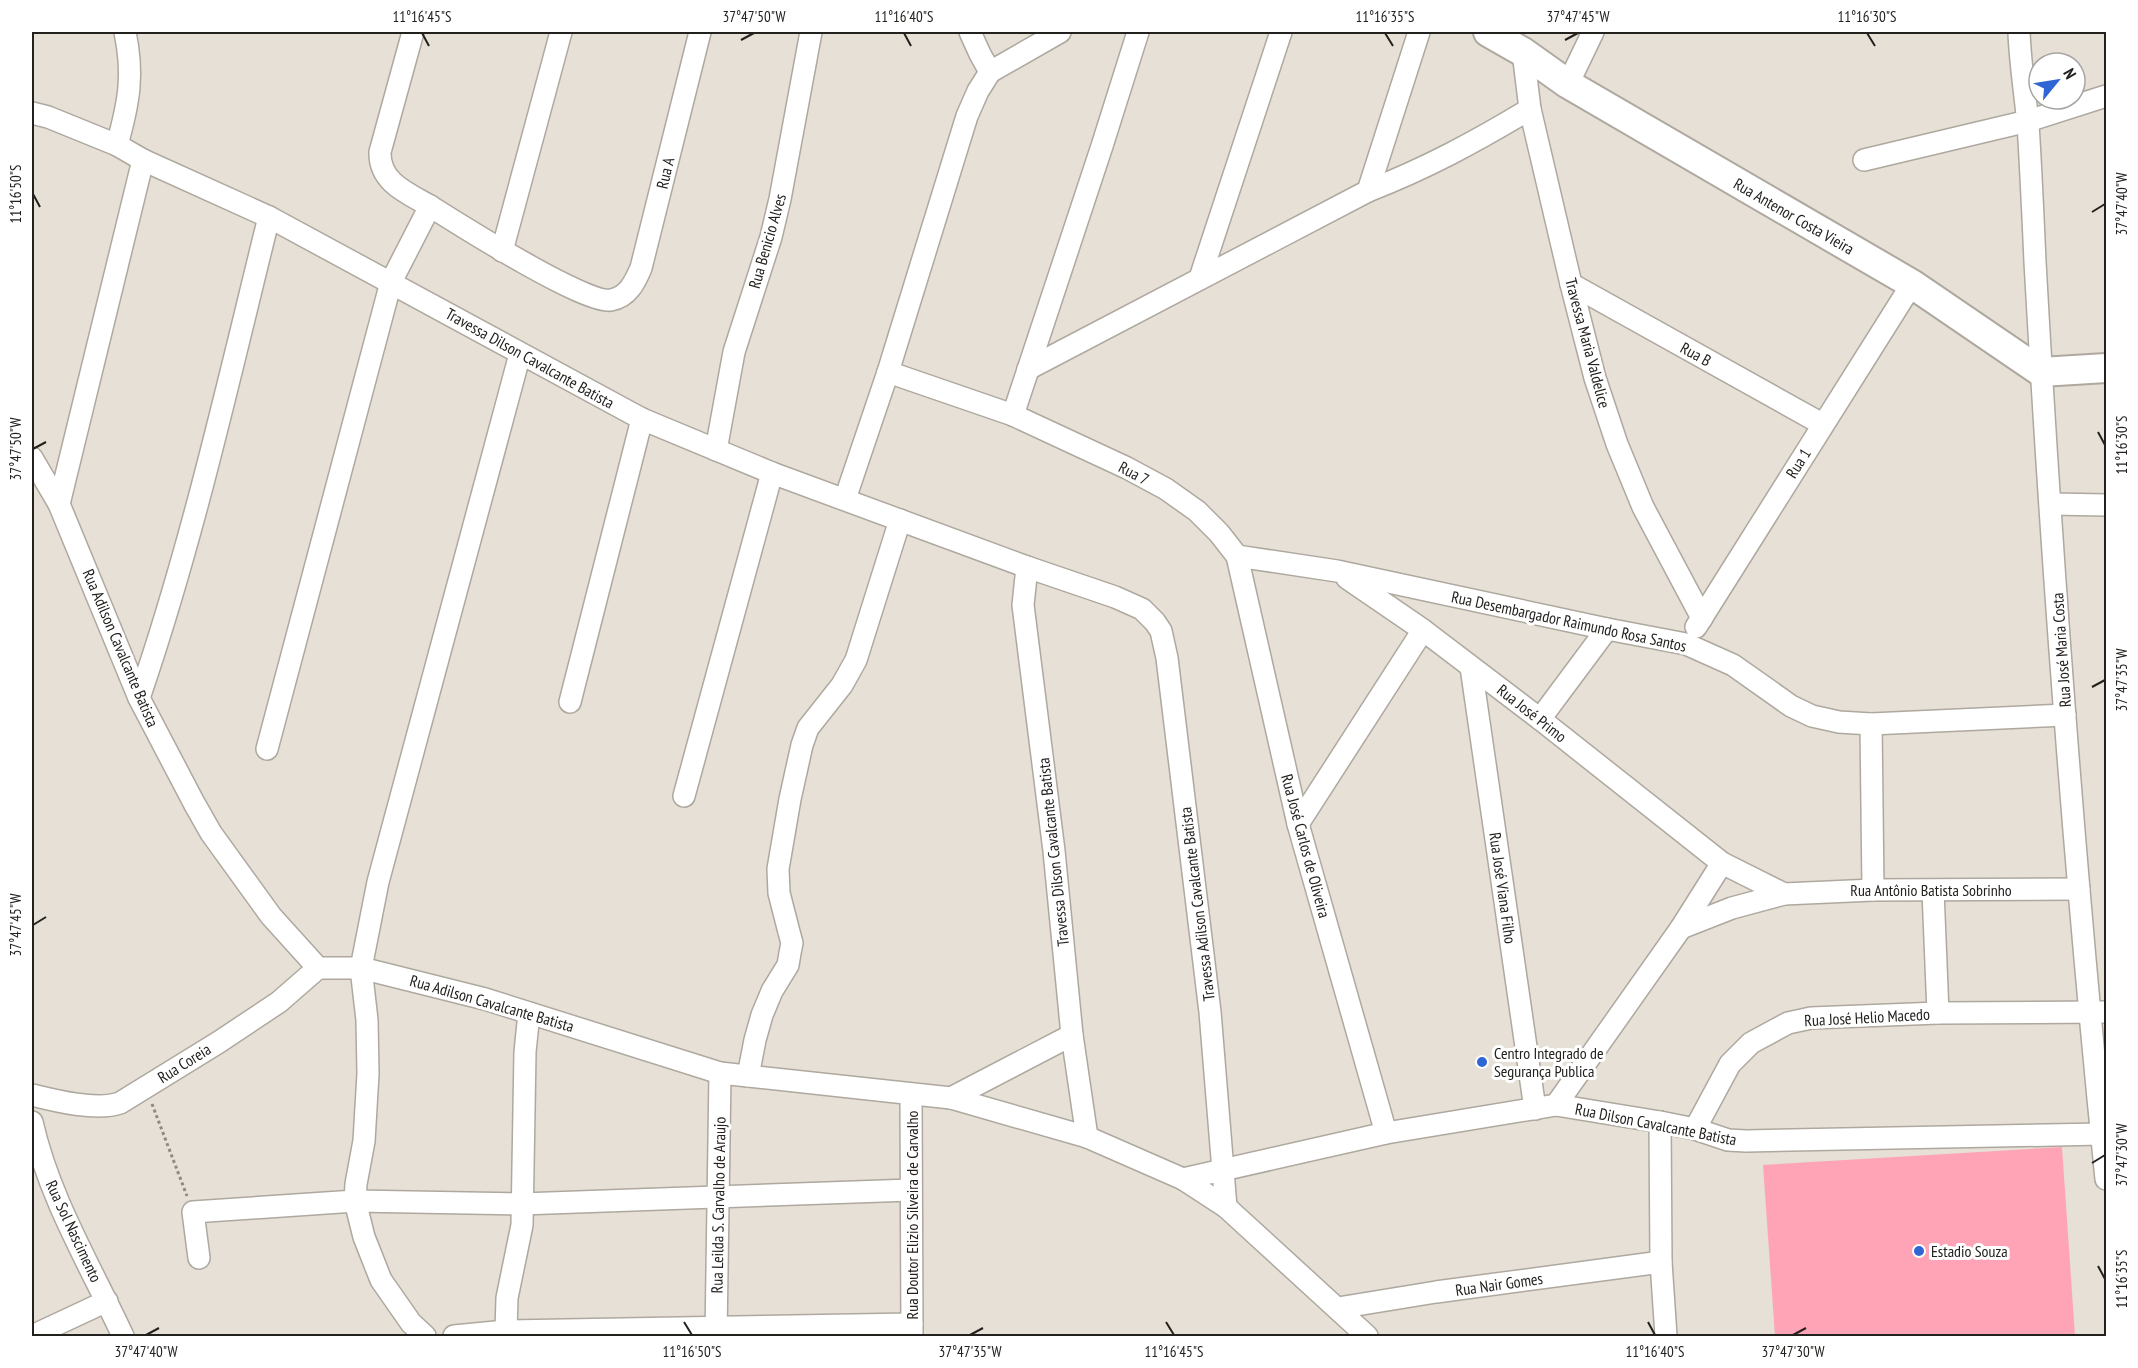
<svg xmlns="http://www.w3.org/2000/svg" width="2138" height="1368" viewBox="0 0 2138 1368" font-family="'PT Sans Narrow',sans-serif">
<rect width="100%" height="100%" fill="#e6e0d6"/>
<path fill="#fea4b6" d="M2062 1147 2075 1336H1775L1763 1165Z"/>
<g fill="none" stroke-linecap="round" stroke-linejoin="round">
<g stroke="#aea89f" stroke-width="24">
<g id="minor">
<path d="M970 32 980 54 990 72"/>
<path d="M2019 32C2020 62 2025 93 2028 124 2031 170 2033 216 2035 262 2052 568 2075 874 2106 1179"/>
<path d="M1523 52 1530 109 1571 284 1595 378 1617 444 1643 507 1702 618"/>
<path d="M1568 84 1593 32"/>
<path d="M32 113 48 117 117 145 143 160 269 217 642 419 772 473 1027 567 1115 597 1142 609 1155 622 1161 631 1167 658 1210 1012 1226 1207"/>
<path d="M117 145C129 102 134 75 125 32"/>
<path d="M1864 160 2028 121 2106 96"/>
<path d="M1368 191C1427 168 1475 142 1530 109"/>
<path d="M430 206C457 223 586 305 611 300 628 297 635 282 641 268L700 32"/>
<path d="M502 251 561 32"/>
<path d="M1200 278 1281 32"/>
<path d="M1571 284 1822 424"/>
<path d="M1028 369 1368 191 1419 32"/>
<path d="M888 372 1013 415 1127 468 1166 489 1197 511 1219 533 1237 556 1298 824 1386 1133"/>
<path d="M1013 415 1102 146 1138 32"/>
<path d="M716 450 734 352 771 237 780 199 811 32"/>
<path d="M32 458 59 504 139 698 194 803 211 833 271 916 318 968H361L485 999 720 1073 951 1098 1087 1137 1183 1179 1226 1207 1367 1336"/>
<path d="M845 499 888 372 967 116 978 91 990 72 1060 32"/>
<path d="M59 504 143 160"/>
<path d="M2051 504 2106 505"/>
<path d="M1237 556 1337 571 1607 629 1686 644 1733 665 1791 706 1812 716 1839 722 1871 724 2065 715"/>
<path d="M1027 567 1023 605 1054 851 1072 1035 1087 1137"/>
<path d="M1347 578 1423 630 1540 719 1722 863 1784 894"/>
<path d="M1696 627 1912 284"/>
<path d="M1471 667 1535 1109"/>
<path d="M139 698C193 541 229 378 269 217"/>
<path d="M570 702 642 419"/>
<path d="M1540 719 1607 629"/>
<path d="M1871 724 1873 890"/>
<path d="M267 749 391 282 430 206C407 193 379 182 380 152L413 32"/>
<path d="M684 796 772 473"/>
<path d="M1298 824 1423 630"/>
<path d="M1933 891 1938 1013"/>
<path d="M1681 928 1732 908 1784 894 1873 890 2079 889"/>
<path d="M748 1076 755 1040 762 1015 772 991 788 965 790 953 792 943 789 932 779 893 778 869 790 799 802 745 808 728 842 685 856 660 900 520"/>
<path d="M911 1094 912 1336"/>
<path d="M32 1095C56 1101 97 1111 120 1103L219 1042 279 1002 318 968"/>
<path d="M951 1098 1072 1035"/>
<path d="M1556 1105 1681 928 1722 863"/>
<path d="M32 1122C49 1198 91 1267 123 1336"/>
<path d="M1660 1122 1661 1262 1666 1336"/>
<path d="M1695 1129 1730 1064 1751 1043 1788 1023 1811 1018 1938 1013 2106 1012"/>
<path d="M1183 1179 1386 1133 1556 1105 1660 1122 1695 1129 1728 1140 1746 1141 2102 1134"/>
<path d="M199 1258 193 1212 355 1201 522 1204 911 1190"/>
<path d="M1338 1308 1436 1292 1661 1262"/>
<path d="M506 1331 507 1298 522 1225 525 1052 529 1013"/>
<path d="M32 1336 107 1301"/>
<path d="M425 1336 411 1323 381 1280 364 1237 355 1201 356 1184 364 1141 368 1074 367 1020 361 968 378 882 520 354"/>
<path d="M454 1336 506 1331 912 1324"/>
<path d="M716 1336 720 1073"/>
</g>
</g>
<g stroke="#aea89f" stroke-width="32">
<path id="secondary" d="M1488 32 1523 52 1568 84 1912 284 2041 372 2106 368"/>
</g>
<path stroke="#8e8a83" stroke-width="3" stroke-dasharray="3 3" stroke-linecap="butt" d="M152 1104 187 1196"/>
<use href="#minor" stroke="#fff" stroke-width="21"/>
<use href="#secondary" stroke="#fff" stroke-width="28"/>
</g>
<path fill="none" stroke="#23211e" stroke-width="2" d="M422 33 429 46M904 33 911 46M1385 33 1393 46M1867 33 1875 46M741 40 754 33M1565 40 1578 33M33 194 40 207M2092 212 2105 204M2098 432 2105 445M33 449 46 442M2092 687 2105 680M33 925 46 917M2092 1163 2105 1155M2098 1266 2105 1279M684 1322 692 1335M1166 1322 1174 1335M1648 1322 1655 1335M146 1335 159 1328M970 1335 983 1328M1793 1335 1806 1328"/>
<g fill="#3066d4" stroke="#fff" stroke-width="2">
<circle cx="1482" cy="1062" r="6"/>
<circle cx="1919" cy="1251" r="6"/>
</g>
<g text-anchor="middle" stroke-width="6" stroke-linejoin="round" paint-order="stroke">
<g font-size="16" fill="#23211e" stroke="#fff">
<text transform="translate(665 173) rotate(-77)" y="6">Rua A</text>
<text transform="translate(1794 216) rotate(30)" y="6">Rua Antenor Costa Vieira</text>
<text transform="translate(767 241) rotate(-74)" y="6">Rua Benicio Alves</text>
<text transform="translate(1588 343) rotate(75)" y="6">Travessa Maria Valdelice</text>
<text transform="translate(1696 354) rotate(29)" y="6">Rua B</text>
<text transform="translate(530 358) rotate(29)" y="6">Travessa Dilson Cavalcante Batista</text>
<text transform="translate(1798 463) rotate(-58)" y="6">Rua 1</text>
<text transform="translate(1134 473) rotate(28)" y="6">Rua 7</text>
<text transform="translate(1569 621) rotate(12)" y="6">Rua Desembargador Raimundo Rosa Santos</text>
<text transform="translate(121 648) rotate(67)" y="6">Rua Adilson Cavalcante Batista</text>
<text transform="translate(2061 650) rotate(-94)" y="6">Rua José Maria Costa</text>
<text transform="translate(1532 713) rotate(38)" y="6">Rua José Primo</text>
<text transform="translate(1306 846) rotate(75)" y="6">Rua José Carlos de Oliveira</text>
<text transform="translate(1053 852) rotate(-96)" y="6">Travessa Dilson Cavalcante Batista</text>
<text transform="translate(1503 888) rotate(82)" y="6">Rua José Viana Filho</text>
<text x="1931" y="896">Rua Antônio Batista Sobrinho</text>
<text transform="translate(1197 904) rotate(-97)" y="6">Travessa Adilson Cavalcante Batista</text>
<text transform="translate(492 1003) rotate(16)" y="6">Rua Adilson Cavalcante Batista</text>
<text transform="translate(1867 1017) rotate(-3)" y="6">Rua José Helio Macedo</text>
<text transform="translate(184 1063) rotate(-32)" y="6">Rua Coreia</text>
<text transform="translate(1656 1124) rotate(11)" y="6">Rua Dilson Cavalcante Batista</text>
<text transform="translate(718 1205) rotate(-89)" y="6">Rua Leilda S. Carvalho de Araujo</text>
<text transform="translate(912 1215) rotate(-90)" y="6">Rua Doutor Elizio Silveira de Carvalho</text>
<text transform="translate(74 1231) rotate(65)" y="6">Rua Sol Nascimento</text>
<text transform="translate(1499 1284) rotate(-8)" y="6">Rua Nair Gomes</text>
</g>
<g font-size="16" fill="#23211e" stroke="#fff" text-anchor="start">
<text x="1494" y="1059">Centro Integrado de<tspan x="1494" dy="18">Segurança Publica</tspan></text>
<text x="1931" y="1257">Estadio Souza</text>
</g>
</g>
<rect width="2138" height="1368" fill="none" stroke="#ffffff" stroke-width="66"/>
<g transform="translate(2057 81) rotate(60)"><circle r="28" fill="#ffffff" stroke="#a7a6a5" stroke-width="1.5"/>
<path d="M0-4.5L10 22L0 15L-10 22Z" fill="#3066d4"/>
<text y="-9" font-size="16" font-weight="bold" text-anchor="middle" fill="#23211e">N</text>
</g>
<rect x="33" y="33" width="2072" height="1302" fill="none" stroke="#23211e" stroke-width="2"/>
<g font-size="15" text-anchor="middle" fill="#23211e">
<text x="422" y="22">11°16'45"S</text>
<text x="754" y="22">37°47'50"W</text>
<text x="904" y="22">11°16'40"S</text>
<text x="1385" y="22">11°16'35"S</text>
<text x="1578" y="22">37°47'45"W</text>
<text x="1867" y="22">11°16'30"S</text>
<text transform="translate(16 194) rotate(-90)" y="5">11°16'50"S</text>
<text transform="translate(2122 204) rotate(-90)" y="5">37°47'40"W</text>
<text transform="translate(2122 445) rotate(-90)" y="5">11°16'30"S</text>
<text transform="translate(16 449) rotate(-90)" y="5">37°47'50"W</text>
<text transform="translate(2122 680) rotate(-90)" y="5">37°47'35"W</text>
<text transform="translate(16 925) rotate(-90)" y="5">37°47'45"W</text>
<text transform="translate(2122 1155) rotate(-90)" y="5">37°47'30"W</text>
<text transform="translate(2122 1279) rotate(-90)" y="5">11°16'35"S</text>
<text x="146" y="1357">37°47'40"W</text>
<text x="692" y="1357">11°16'50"S</text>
<text x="970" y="1357">37°47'35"W</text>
<text x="1174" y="1357">11°16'45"S</text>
<text x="1655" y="1357">11°16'40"S</text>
<text x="1793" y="1357">37°47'30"W</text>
</g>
</svg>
